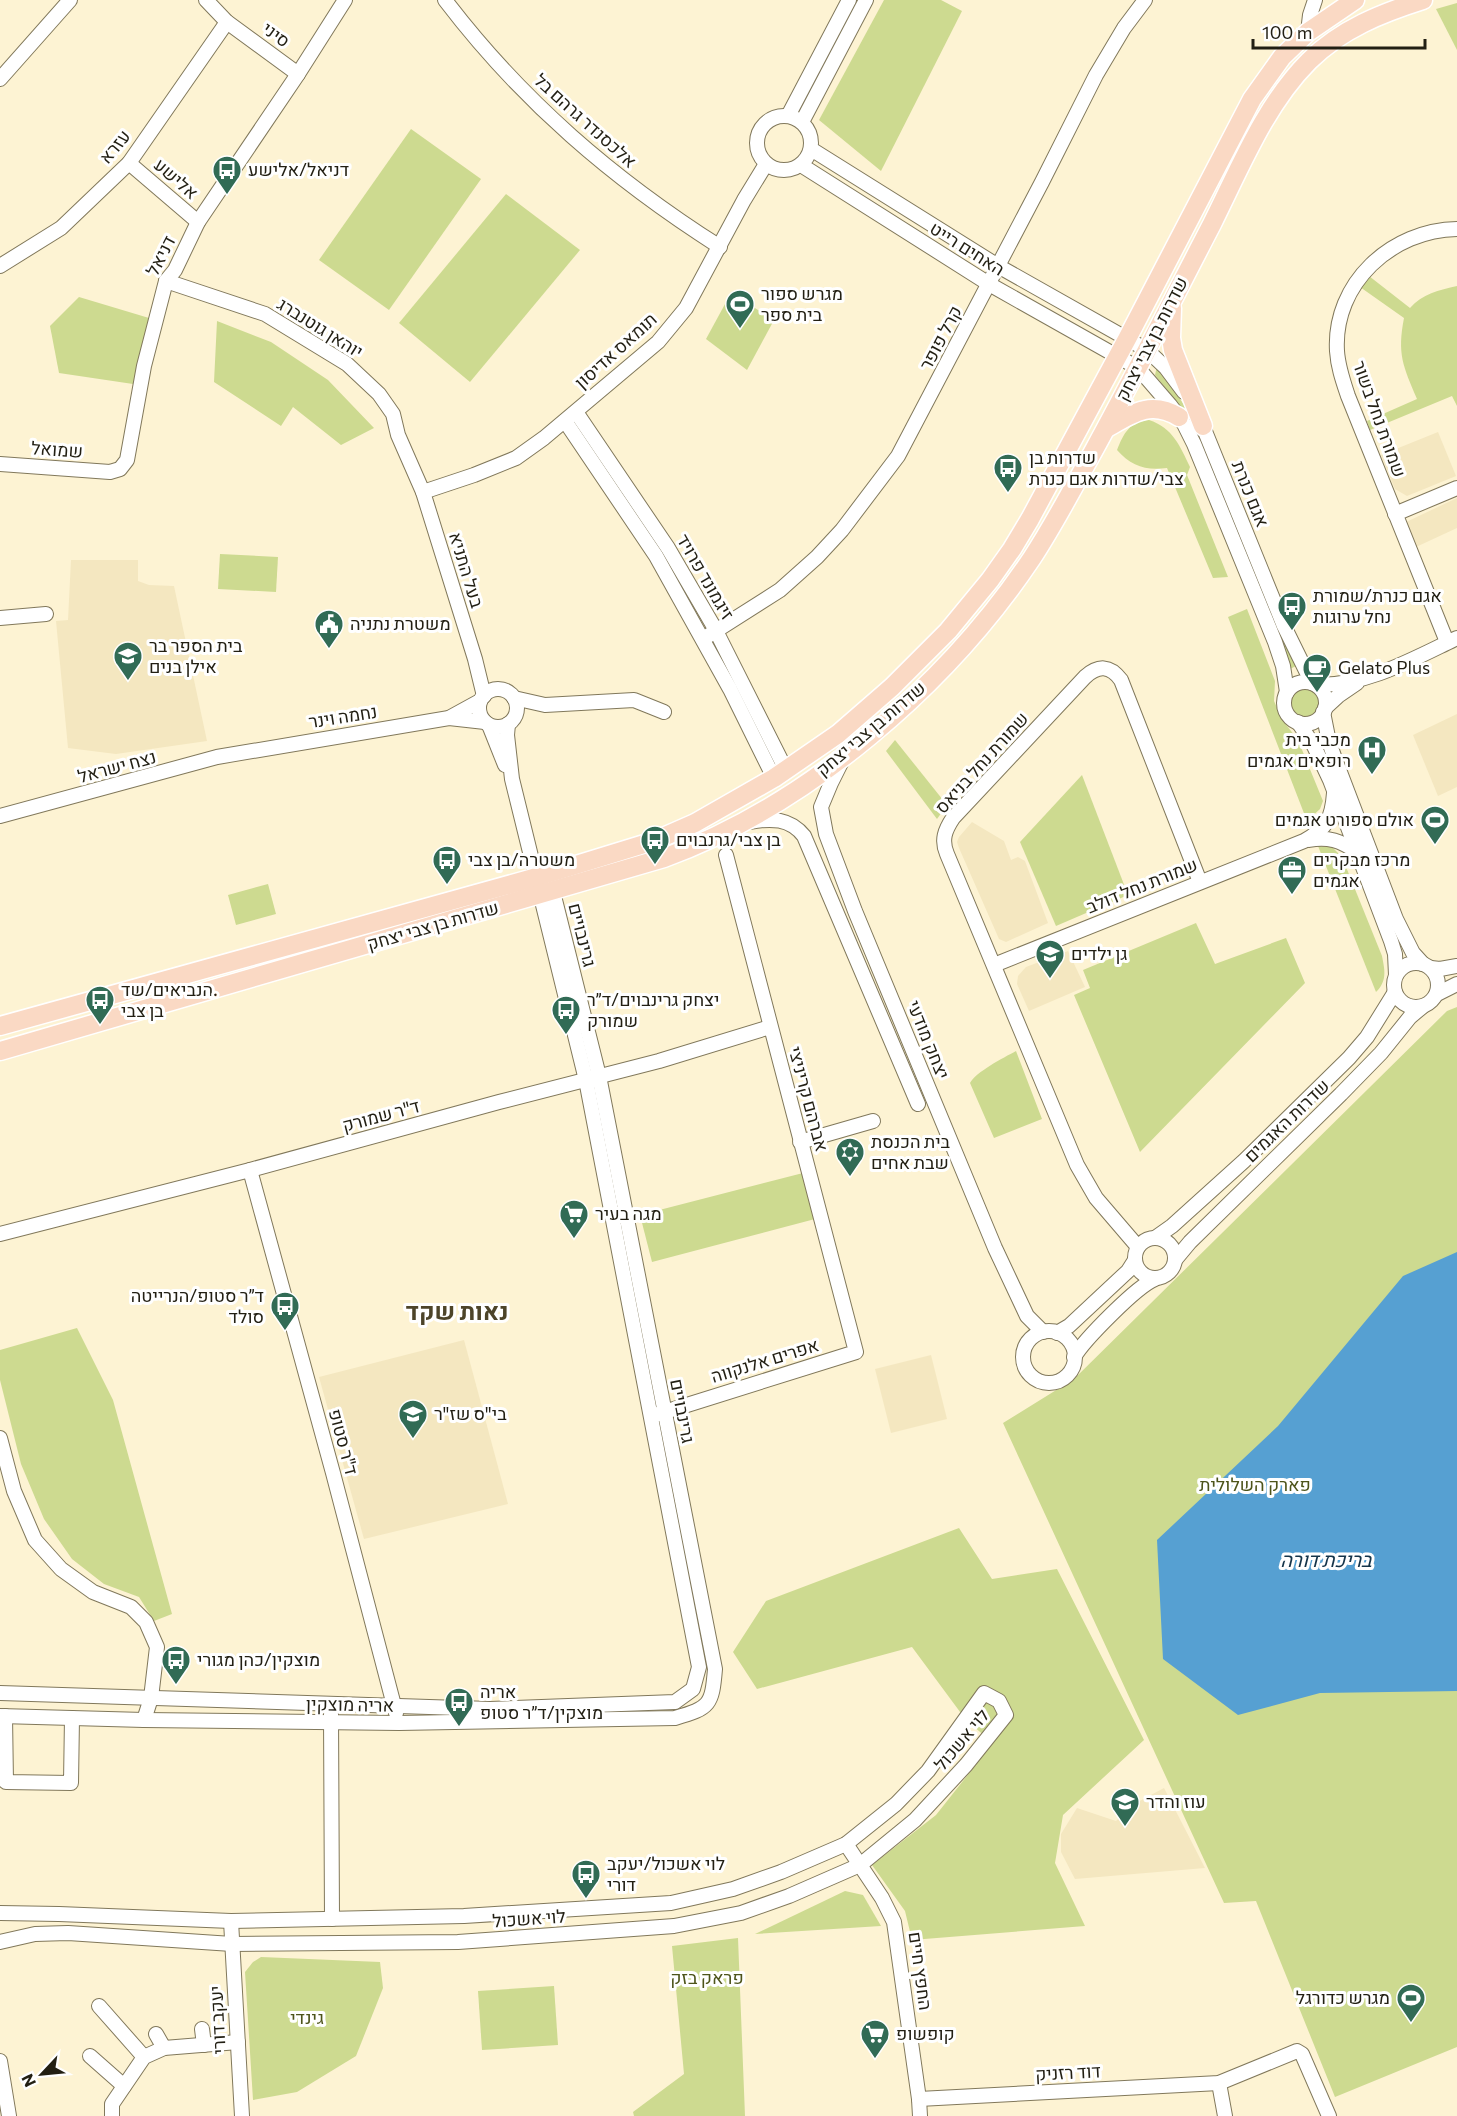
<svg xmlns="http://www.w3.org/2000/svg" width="1457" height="2116" viewBox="0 0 1457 2116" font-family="Commissioner,Heebo,sans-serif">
<rect width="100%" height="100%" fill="#fdf3d3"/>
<g fill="#f4e7c0">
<path d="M1438 432 1456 476 1407 496 1395 489 1381 455Z"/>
<path d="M1457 498V528L1416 547 1404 523Z"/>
<path d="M71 560H138V581L149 585 174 586 207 741 116 754 68 748 56 621 68 620Z"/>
<path d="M1457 714V787L1438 796 1413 735Z"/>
<path d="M972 822 1004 841 1011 860 1018 857 1025 861 1048 923 1006 942 999 939 959 848 957 842 959 837Z"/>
<path d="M1068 951 1085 987 1029 1011 1017 984 1018 976 1026 967Z"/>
<path d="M464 1340 508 1504 364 1539 319 1377Z"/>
<path d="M931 1355 947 1419 891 1433 875 1369Z"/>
<path d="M1164 1788 1205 1868 1075 1879 1061 1852V1834L1077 1808 1116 1821 1134 1804Z"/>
</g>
<g fill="#cdda90">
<path d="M884 0H941L962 11 881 171 819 120Z"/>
<path d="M1457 3V50L1436 9Z"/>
<path d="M411 129 481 179 389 310 319 260Z"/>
<path d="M506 194 580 250 470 382 399 323Z"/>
<path d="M1369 276 1410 308C1422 294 1439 290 1457 286V406L1452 396 1370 430 1367 421 1417 399C1403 366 1397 354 1404 318L1360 287Z"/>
<path d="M731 293 774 320 747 370 706 339Z"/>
<path d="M79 297 149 318 133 384 59 373 50 326Z"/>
<path d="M217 321 271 342 328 380 374 428 341 445 293 407 281 426 214 382Z"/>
<path d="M1157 366 1189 412 1199 434 1285 644 1296 666 1288 670 1187 420 1176 401 1155 375Z"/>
<path d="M1149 420C1173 428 1180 446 1190 467L1187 475 1228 577 1213 578 1167 468C1146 471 1131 466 1117 450 1124 433 1129 422 1149 420Z"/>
<path d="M220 554 278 557 276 592 218 589Z"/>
<path d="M1247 609 1275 681 1274 701 1278 710 1284 722 1298 740 1323 801 1320 809 1307 821 1228 617Z"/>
<circle cx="1306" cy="702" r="16"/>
<path d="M895 740 947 805 937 819 886 751Z"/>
<path d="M1082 775 1128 895 1056 926 1020 842Z"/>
<path d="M1318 846 1332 847 1342 857 1382 956C1385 971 1387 981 1376 992Z"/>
<path d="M268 884 276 914 236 925 228 895Z"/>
<path d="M1196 923 1215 964 1286 938 1305 983 1140 1152 1074 995 1090 988 1083 970Z"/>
<path d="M1457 1007V2047L1335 2097 1256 1901 1224 1903 1003 1423 1074 1379 1447 1011Z"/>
<path d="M1016 1051 1042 1119 994 1138 970 1083C976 1072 1003 1058 1016 1051Z"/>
<path d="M803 1173 815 1219 652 1262 640 1215Z"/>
<path d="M77 1328 113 1400 172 1614 154 1621 139 1597 104 1584 72 1559 44 1519 21 1464 0 1380V1350Z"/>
<path d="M959 1528 992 1579 1057 1569 1144 1740 1063 1815 1055 1863 1085 1926 912 1940 905 1911 872 1865 936 1815 993 1743 966 1720 912 1647 757 1689 733 1652 766 1601Z"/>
<path d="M845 1891 863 1895 881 1926 755 1934Z"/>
<path d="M738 1938 745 2116H634L633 2112 684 2074 672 1946Z"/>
<path d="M261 1957 380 1962 383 1988 356 2056 297 2092 253 2100 245 1972 253 1962Z"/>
<path d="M554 1986 558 2045 482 2050 478 1991Z"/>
</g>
<path fill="#56a0d2" d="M1457 1252V1691L1320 1693 1238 1715 1163 1659 1157 1540 1278 1426 1403 1276Z"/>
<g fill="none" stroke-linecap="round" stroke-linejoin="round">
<g stroke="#81785b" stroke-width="16">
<g id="minor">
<path d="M206 0 227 22 298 74"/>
<path d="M445 0C522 101 613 179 720 247"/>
<path d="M1308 32 1310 15 1315 0"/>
<path d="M0 79 70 0"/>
<circle cx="784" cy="143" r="27"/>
<path d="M788 116 849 0"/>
<path d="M802 122 866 0"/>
<path d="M811 149 998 266 1147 350 1166 368 1184 392"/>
<path d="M129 163 198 222"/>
<path d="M801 165 989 284 1138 368 1170 405 1184 424 1194 444 1275 642 1283 666 1287 692"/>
<path d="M0 266 61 228 129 163 227 22"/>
<path d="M166 281 265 314 347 364 379 394 393 414 398 435 423 492 475 659 484 696"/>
<path d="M576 412 668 548 714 627 786 770"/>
<path d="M1200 419 1284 626 1312 683"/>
<path d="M565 421 656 556 730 689 774 778"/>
<path d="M0 464 110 472 120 469 127 460 144 366 166 281 175 270 198 222 298 74 345 0"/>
<path d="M423 492 474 475 516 458 544 438 658 342 686 308 744 200 766 164"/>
<path d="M1395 514 1457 488"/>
<path d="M0 618 46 614"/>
<path d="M703 639 780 590 817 557 842 530 898 456 1042 182 1096 75 1124 28 1145 0"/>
<path d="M1447 642 1348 396C1343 381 1338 367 1337 351 1333 283 1392 230 1457 229"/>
<circle cx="1305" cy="703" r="21"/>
<path d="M1316 685C1366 686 1413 659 1457 638"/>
<circle cx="498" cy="708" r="19"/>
<path d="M514 698 545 705 634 700 664 712"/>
<path d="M1325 708 1338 696 1357 683"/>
<path d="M1323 712 1329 742 1335 759 1396 919 1413 953 1423 964"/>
<path d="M449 718 485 722"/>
<path d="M1298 722 1314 746 1330 780 1391 941 1395 954 1396 975"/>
<path d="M489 725 505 765"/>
<path d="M843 759 831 783 821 807 826 834 855 911 995 1248 1027 1316 1043 1332"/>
<path d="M0 816 217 757 449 718 480 701"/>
<path d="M750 822C771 818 790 818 804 836L918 1104"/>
<path d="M1309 840C1328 836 1341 841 1357 852"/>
<circle cx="1416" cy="985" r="22"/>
<path d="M994 965 1304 841C1327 828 1332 819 1334 793"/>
<path d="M1431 968 1440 969 1457 966"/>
<path d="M1437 994 1457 984"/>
<path d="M800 1142 873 1121"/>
<path d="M250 1170 333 1473 396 1713"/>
<path d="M0 1234 250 1170 499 1102 659 1061 770 1027"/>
<circle cx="1155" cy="1258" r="20"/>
<path d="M1155 1238 1172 1226 1244 1161 1349 1058 1367 1037 1395 992"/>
<path d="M1138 1247 1096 1198 1077 1165 947 854C941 840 945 830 953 818L1085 677C1098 665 1110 665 1121 680L1200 882"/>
<path d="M1175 1260 1190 1242 1341 1094 1381 1053 1410 1017 1422 1007"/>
<circle cx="1049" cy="1357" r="26"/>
<path d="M1057 1333 1069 1326 1128 1271 1135 1260"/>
<path d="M1074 1357C1084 1340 1137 1286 1155 1279"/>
<path d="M655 1415 856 1352 726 855"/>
<path d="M0 1438 14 1491 35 1540 61 1569 93 1592 131 1607 146 1622 157 1647 151 1698 144 1720"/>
<path d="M0 1693 490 1709 675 1702 693 1689 699 1667 586 1080 512 779 507 735 508 724"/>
<path d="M331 1714 332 1919"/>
<path d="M0 1716 144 1720 399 1723 675 1718C710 1708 712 1705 715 1669L599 1076 553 892 545 885"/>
<path d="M5 1716 6 1782 71 1783 72 1718"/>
<path d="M846 1844 882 1898 894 1922 919 2099 920 2116"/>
<path d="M0 1913 59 1914 231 1921 464 1916 671 1903 733 1889 781 1872 846 1844 896 1804 928 1771 984 1693 999 1701 1006 1715 966 1765 915 1820 860 1865 789 1896 741 1913 674 1926 458 1942 232 1944 68 1933 35 1934 0 1942"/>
<path d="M231 1921 242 2116"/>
<path d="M99 2006 144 2057"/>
<path d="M202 2029 204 2045"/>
<path d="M156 2034 164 2048"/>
<path d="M90 2056 124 2086"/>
<path d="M0 2061 9 2116"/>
<path d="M1219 2083 1225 2116"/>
<path d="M919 2099 1219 2083 1297 2051 1302 2054 1329 2116"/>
<path d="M112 2116V2104L144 2057 164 2048 238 2042"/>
</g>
</g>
<g stroke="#fff" stroke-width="21">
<g id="major">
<path d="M1172 308 1171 338 1173 350 1203 426"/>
<path d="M1107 428C1133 413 1151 400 1179 417"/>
<path d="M0 1026 537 877 654 841 695 823 774 778 838 734 892 687 948 631 990 580 1012 549 1030 519 1127 339 1252 99 1282 57 1308 32 1355 0"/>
<path d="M0 1051 664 858C808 805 947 685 1032 558 1055 523 1074 486 1094 450 1135 375 1173 299 1212 224 1240 168 1265 105 1309 61 1341 29 1382 13 1423 0"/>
</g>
</g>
<use href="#minor" stroke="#fff" stroke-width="14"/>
<use href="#major" stroke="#fad9c4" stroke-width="18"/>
</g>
<defs>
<g id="bus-pin" transform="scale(1.5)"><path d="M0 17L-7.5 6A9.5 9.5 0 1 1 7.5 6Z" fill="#316b55" stroke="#fff"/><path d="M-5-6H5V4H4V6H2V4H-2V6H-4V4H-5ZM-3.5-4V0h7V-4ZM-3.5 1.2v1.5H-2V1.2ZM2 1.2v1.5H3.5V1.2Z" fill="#fff"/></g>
<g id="stadium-pin" transform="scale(1.5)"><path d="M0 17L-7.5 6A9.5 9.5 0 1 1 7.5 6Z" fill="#316b55" stroke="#fff"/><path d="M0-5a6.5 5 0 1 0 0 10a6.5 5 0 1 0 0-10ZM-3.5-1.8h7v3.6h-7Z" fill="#fff"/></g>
<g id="civic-pin" transform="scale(1.5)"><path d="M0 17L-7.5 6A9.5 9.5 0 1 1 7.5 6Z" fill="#316b55" stroke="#fff"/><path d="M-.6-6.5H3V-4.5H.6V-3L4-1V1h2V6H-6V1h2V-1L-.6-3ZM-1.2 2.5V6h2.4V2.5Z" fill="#fff"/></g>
<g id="school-pin" transform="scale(1.5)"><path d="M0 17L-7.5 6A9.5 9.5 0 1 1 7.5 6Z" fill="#316b55" stroke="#fff"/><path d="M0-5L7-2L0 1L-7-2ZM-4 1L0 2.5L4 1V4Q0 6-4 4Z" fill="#fff"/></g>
<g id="cafe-pin" transform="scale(1.5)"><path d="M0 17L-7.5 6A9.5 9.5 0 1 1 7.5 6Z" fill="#316b55" stroke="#fff"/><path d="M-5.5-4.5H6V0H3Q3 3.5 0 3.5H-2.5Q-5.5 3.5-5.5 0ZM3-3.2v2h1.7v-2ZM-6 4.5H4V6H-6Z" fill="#fff"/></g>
<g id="hospital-pin" transform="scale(1.5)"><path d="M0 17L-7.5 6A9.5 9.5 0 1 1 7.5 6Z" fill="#316b55" stroke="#fff"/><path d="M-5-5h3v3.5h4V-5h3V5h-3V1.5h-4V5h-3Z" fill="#fff"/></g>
<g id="office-pin" transform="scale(1.5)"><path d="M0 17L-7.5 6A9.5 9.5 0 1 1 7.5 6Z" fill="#316b55" stroke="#fff"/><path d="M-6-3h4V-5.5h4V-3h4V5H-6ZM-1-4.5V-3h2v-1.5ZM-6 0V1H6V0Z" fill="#fff"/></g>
<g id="synagogue-pin" transform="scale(1.5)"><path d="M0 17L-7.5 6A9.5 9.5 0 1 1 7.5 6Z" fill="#316b55" stroke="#fff"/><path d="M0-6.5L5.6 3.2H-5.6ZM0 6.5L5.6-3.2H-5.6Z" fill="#fff"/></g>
<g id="supermarket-pin" transform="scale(1.5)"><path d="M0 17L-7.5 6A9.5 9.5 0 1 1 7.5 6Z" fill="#316b55" stroke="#fff"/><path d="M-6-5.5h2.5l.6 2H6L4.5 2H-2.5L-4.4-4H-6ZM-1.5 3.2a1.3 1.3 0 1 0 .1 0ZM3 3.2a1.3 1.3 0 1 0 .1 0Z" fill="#fff"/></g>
</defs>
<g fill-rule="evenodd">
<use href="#bus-pin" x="227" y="170"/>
<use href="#stadium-pin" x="740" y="304"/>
<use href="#bus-pin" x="1008" y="468"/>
<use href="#bus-pin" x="1292" y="606"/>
<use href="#civic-pin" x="329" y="624"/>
<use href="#school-pin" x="128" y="656"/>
<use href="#cafe-pin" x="1317" y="668"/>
<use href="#hospital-pin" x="1372" y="750"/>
<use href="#stadium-pin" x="1435" y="820"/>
<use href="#bus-pin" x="655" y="840"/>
<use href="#bus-pin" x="447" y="860"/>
<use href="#office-pin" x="1292" y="870"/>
<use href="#school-pin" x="1050" y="954"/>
<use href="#bus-pin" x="100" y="1000"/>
<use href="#bus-pin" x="566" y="1010"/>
<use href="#synagogue-pin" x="850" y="1152"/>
<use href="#supermarket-pin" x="574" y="1214"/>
<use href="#bus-pin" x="285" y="1306"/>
<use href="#school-pin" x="413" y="1414"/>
<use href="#bus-pin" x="176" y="1660"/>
<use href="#bus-pin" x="459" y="1702"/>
<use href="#school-pin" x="1125" y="1802"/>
<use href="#bus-pin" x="586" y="1874"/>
<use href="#stadium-pin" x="1411" y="1998"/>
<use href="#supermarket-pin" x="875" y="2034"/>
</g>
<g text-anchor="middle" stroke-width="6" stroke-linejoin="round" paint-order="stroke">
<g font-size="18" fill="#221f13" stroke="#fff">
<text transform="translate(276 35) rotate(36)" y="6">סיני</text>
<text transform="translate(585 121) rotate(42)" y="6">אלכסנדר גרהם בל</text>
<text transform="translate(115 147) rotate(-50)" y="6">עזרא</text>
<text transform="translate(176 179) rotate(41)" y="6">אלישע</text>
<text transform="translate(967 249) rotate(32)" y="6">האחים רייט</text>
<text transform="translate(161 256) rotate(-63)" y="6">דניאל</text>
<text transform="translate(320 328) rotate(32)" y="6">יוהאן גוטנברג</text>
<text transform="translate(941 338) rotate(-62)" y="6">קרל פופר</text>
<text transform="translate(1152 339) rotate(-63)" y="6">שדרות בן צבי יצחק</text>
<text transform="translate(616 351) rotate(-42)" y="6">תומאס אדיסון</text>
<text transform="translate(1379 419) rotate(70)" y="6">שמורת נחל בשור</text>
<text transform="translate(57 450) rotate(4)" y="6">שמואל</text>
<text transform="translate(1250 494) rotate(68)" y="6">אגם כנרת</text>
<text transform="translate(466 570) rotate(73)" y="6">בעל התניא</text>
<text transform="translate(705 577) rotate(60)" y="6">זיגמונד פרויד</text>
<text transform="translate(343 717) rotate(-9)" y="6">נחמה וינר</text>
<text transform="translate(871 729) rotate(-40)" y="6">שדרות בן צבי יצחק</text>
<text transform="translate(982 763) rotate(-48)" y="6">שמורת נחל בניאס</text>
<text transform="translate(117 767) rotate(-15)" y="6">נצח ישראל</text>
<text transform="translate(1142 886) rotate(-22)" y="6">שמורת נחל דולב</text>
<text transform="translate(433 926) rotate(-16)" y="6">שדרות בן צבי יצחק</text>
<text transform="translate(582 935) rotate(76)" y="6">גרינבויים</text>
<text transform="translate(928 1040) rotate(68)" y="6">יצחק מודעי</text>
<text transform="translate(808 1099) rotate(75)" y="6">אברהם קריניצי</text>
<text transform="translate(381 1116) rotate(-15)" y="6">ד"ר שמורק</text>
<text transform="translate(1287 1121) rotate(-44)" y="6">שדרות האגמים</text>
<text transform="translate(765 1361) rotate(-17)" y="6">אפרים אלנקווה</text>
<text transform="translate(682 1411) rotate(79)" y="6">גרינבויים</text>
<text transform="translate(343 1442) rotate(75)" y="6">ד"ר סטופ</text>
<text transform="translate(350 1705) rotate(1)" y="6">אריה מוצקין</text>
<text transform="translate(962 1740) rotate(-50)" y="6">לוי אשכול</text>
<text transform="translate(529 1919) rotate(-4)" y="6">לוי אשכול</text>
<text transform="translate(920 1971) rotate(82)" y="6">החפץ חיים</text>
<text transform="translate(218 2020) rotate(-93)" y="6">יעקב דורי</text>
<text transform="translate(1068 2073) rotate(-3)" y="6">דוד רזניק</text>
</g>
<g font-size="18" fill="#221f13" stroke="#fff" text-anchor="start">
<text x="248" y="176">דניאל/אלישע</text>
<text x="761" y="300">מגרש ספור<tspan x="761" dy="21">בית ספר</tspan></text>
<text x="1029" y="464">שדרות בן<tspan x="1029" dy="21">צבי/שדרות אגם כנרת</tspan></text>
<text x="1313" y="602">אגם כנרת/שמורת<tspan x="1313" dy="21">נחל ערוגות</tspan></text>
<text x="350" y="630">משטרת נתניה</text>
<text x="149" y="652">בית הספר בר<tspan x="149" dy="21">אילן בנים</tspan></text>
<text x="1338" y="674">Gelato Plus</text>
<text x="1351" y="746" text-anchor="end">מכבי בית<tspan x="1351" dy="21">רופאים אגמים</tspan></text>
<text x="1414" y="826" text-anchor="end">אולם ספורט אגמים</text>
<text x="676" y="846">בן צבי/גרנבוים</text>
<text x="468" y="866">משטרה/בן צבי</text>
<text x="1313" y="866">מרכז מבקרים<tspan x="1313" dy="21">אגמים</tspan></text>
<text x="1071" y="960">גן ילדים</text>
<text x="121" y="996">הנביאים/שד.<tspan x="121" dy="21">בן צבי</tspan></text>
<text x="587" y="1006">יצחק גרינבוים/ד״ר<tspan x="587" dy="21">שמורק</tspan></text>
<text x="871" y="1148">בית הכנסת<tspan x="871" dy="21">שבת אחים</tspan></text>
<text x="595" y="1220">מגה בעיר</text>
<text x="264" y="1302" text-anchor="end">ד״ר סטופ/הנרייטה<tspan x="264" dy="21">סולד</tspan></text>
<text x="434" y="1420">בי"ס שז"ר</text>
<text x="197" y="1666">מוצקין/כהן מגורי</text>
<text x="480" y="1698">אריה<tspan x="480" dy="21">מוצקין/ד״ר סטופ</tspan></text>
<text x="1146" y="1808">עוז והדר</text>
<text x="607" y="1870">לוי אשכול/יעקב<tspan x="607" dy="21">דורי</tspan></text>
<text x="1390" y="2004" text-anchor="end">מגרש כדורגל</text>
<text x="896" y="2040">קופשופ</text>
</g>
<g font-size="18" fill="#4d541a" stroke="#fff">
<text x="1255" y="1491">פארק השלולית</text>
<text x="707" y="1984">פראק בזק</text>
<text x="307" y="2024">גינדי</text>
</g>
<g font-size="20" font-style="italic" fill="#14344a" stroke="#fff">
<text x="1326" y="1567">בריכת דורה</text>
</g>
<g font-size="24" font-weight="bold" fill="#4d4429" stroke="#fff">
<text x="457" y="1320">נאות שקד</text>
</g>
</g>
<g transform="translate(42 2074) rotate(244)" stroke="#ffffff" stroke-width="4.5" paint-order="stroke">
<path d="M0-4.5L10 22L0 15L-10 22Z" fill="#221f13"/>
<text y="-9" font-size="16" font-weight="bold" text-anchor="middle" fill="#221f13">N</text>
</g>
<path d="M1253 39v9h172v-9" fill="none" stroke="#221f13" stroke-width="3"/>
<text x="1262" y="39" font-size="18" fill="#221f13" stroke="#ffffff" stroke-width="4.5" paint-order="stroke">100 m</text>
</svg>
